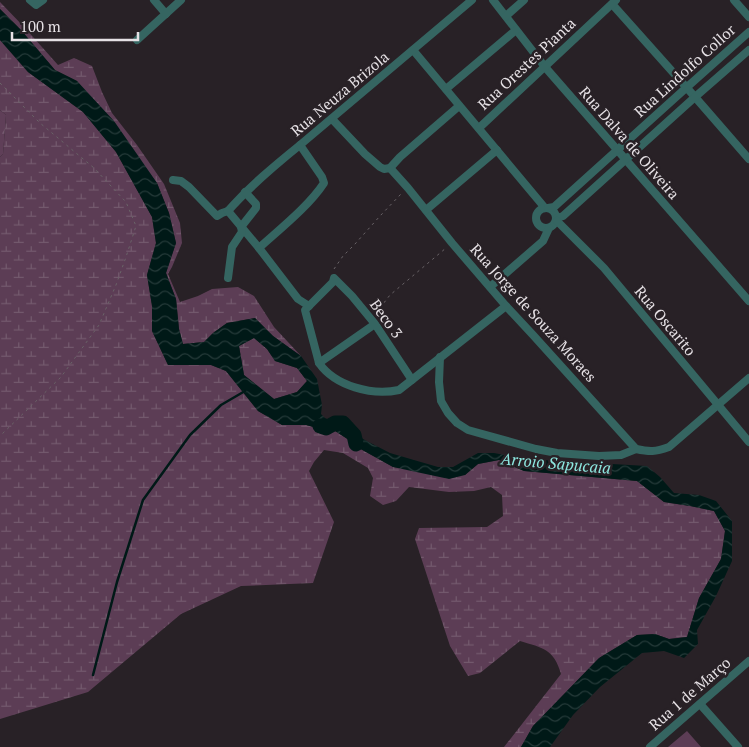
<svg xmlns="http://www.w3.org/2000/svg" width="749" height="747" viewBox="0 0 749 747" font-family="'PT Serif',serif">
<defs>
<pattern id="forest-firs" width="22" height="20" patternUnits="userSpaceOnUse" patternTransform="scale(1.25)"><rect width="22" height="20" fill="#5f3f58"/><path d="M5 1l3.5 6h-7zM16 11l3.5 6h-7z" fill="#765a70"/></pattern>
<pattern id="wetland-marsh" width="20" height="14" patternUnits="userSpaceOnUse" patternTransform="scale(1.25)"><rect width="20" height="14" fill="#5c3d55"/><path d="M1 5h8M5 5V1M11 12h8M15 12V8" fill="none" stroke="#73596d"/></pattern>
<pattern id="water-waves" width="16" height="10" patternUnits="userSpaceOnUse" patternTransform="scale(1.25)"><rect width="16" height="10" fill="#001917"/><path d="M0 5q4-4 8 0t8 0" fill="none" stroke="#253a39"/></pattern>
</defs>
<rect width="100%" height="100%" fill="#282126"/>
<path fill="#5c3d55" d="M687 731 701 747H668Z"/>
<path fill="url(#forest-firs)" d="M0 110 6 115 3 154 0 157Z"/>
<g fill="url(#wetland-marsh)">
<path d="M0 2 25 28 58 65 74 58 92 66 102 92 112 113 137 145 164 184 180 223 182 243 172 267 168 274 180 302 198 296 212 289 238 287 254 296 274 327 301 356 273 336 255 318 227 323 213 333 204 342 183 344 179 329 176 299 166 273 176 243 169 213 157 183 77 81 55 70 21 30 0 9Z"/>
<path d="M0 40 28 72 83 112 116 152 152 217 156 243 147 275 152 306V331L168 365H211L226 371 258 411 282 425H306L321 429 335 431 349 440 357 447 393 467 465 475 478 464 499 460 524 471 637 481 664 502 690 506 714 511 725 531 721 559 699 598 687 637 669 639 655 634 637 635 599 658 533 726 521 747H504L561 674C554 649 543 648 520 641L480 673 468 676 450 646 415 539 419 528 487 527 503 516 502 495 491 487 474 491 449 492 409 487 396 501 383 505 370 496 373 478 368 468 343 453 324 450 314 462 309 471 334 522 313 583 241 586 181 614 88 692 0 719V157L3 154 6 115 0 110Z"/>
<path d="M254 338 267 349 275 361 297 368 307 381 297 392 274 399 244 375 239 346Z"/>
</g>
<path fill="url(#water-waves)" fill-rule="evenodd" d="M0 9 21 30 55 70 77 81 114 121 157 183 169 213 176 243 166 273 176 299 179 329 183 344 204 342 213 333 227 323 255 318 273 336 301 356 317 379 322 405 321 414 325 418 354 431 363 439 390 453 438 467H453L478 453H494L525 459 647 466 660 477 674 493 699 495 716 501 732 521V561L716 596 697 630 698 644 684 658 664 651 642 653 600 687 573 715 550 747H521L533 726 599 658 637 635 655 634 669 639 687 637 699 598 721 559 725 531 714 511 690 506 664 502 637 481 524 471 499 460 478 464 465 475 449 479 393 467 357 447 349 440 335 431 321 429 306 425H282L258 411 226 371 211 365H168L152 331V306L147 275 156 243 152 217 116 152 83 112 28 72 0 40ZM254 338 267 349 275 361 297 368 307 381 297 392 274 399 244 375 239 346Z"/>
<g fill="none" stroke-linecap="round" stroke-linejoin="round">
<path stroke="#001917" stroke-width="2.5" d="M93 675 117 582 143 500 190 435 221 405 245 391"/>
<path stroke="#001917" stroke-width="15" d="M320 426 326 428 335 423H343L354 435 356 444"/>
<g stroke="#6a6468" stroke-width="1" stroke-dasharray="2.5 4" stroke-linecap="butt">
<path d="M0 83 40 123 94 168 126 202 136 226 126 257 116 285 99 325 61 377 0 436"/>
<path d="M334 269 343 256 355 244 380 216 401 194"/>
<path d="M376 313 390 295 446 248"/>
</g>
<g stroke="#356561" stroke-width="8">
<path d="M30 0 36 5 43 0"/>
<path d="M154 0 166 14"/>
<path d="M493 0 545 67 749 301"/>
<path d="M734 0 749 17"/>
<path d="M612 4 695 97 749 159"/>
<path d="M506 16 524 0"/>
<path d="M137 40 181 0"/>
<path d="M413 50 545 208"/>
<path d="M446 89 516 30"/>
<path d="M332 119 365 154 380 167 384 169 390 168 400 157 459 106"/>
<path d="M479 128 616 0"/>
<path d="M390 168 408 188 452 243 506 306 533 335 636 449C650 452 655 452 669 447L749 378"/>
<path d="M173 180 181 181 189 187 217 216 222 213 228 211"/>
<circle cx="546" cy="218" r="10"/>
<path d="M548 208 554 207 686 88 749 32"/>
<path d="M426 210 497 150"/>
<path d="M228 211C250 186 274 166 300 145L472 0"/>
<path d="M228 211 259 248 298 299 309 306"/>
<path d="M557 218 563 216 695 97 749 50"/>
<path d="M557 221 604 268 749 442"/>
<path d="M259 248C280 229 309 206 324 183L322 177 300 145"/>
<path d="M228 278 232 247 242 232 241 227 256 208V204L245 192"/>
<path d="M490 287 543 241 549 228"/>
<path d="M375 324 319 363 305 310 333 282 334 278 352 296 375 324 412 380"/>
<path d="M440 357 439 382 441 401 448 413 457 423 468 430 536 449 557 453 599 456 621 455 636 449"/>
<path d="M319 363C335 386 372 396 399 390L506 306"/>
<path d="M700 704 738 747"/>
<path d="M650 747 749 661"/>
</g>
</g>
<g text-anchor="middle" stroke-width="5" stroke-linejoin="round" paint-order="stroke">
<g font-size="15" fill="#e6e1e5" stroke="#282126">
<text transform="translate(527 64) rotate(-43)" y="5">Rua Orestes Pianta</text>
<text transform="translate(685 71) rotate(-42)" y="5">Rua Lindolfo Collor</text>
<text transform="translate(340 94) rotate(-40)" y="5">Rua Neuza Brizola</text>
<text transform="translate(629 143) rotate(49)" y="5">Rua Dalva de Oliveira</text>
<text transform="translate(533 313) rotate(48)" y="5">Rua Jorge de Souza Moraes</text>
<text transform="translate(386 319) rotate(54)" y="5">Beco 3</text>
<text transform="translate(665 321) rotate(50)" y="5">Rua Oscarito</text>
<text transform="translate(690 694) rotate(-41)" y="5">Rua 1 de Março</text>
</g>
<g font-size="16" font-style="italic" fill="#8de8e0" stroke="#282126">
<text transform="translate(556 463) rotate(5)" y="6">Arroio Sapucaia</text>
</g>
</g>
<path d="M12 32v8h126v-8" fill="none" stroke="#e6e1e5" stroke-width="2.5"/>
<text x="20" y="32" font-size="15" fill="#e6e1e5" stroke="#282126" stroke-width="4" paint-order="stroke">100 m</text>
</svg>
